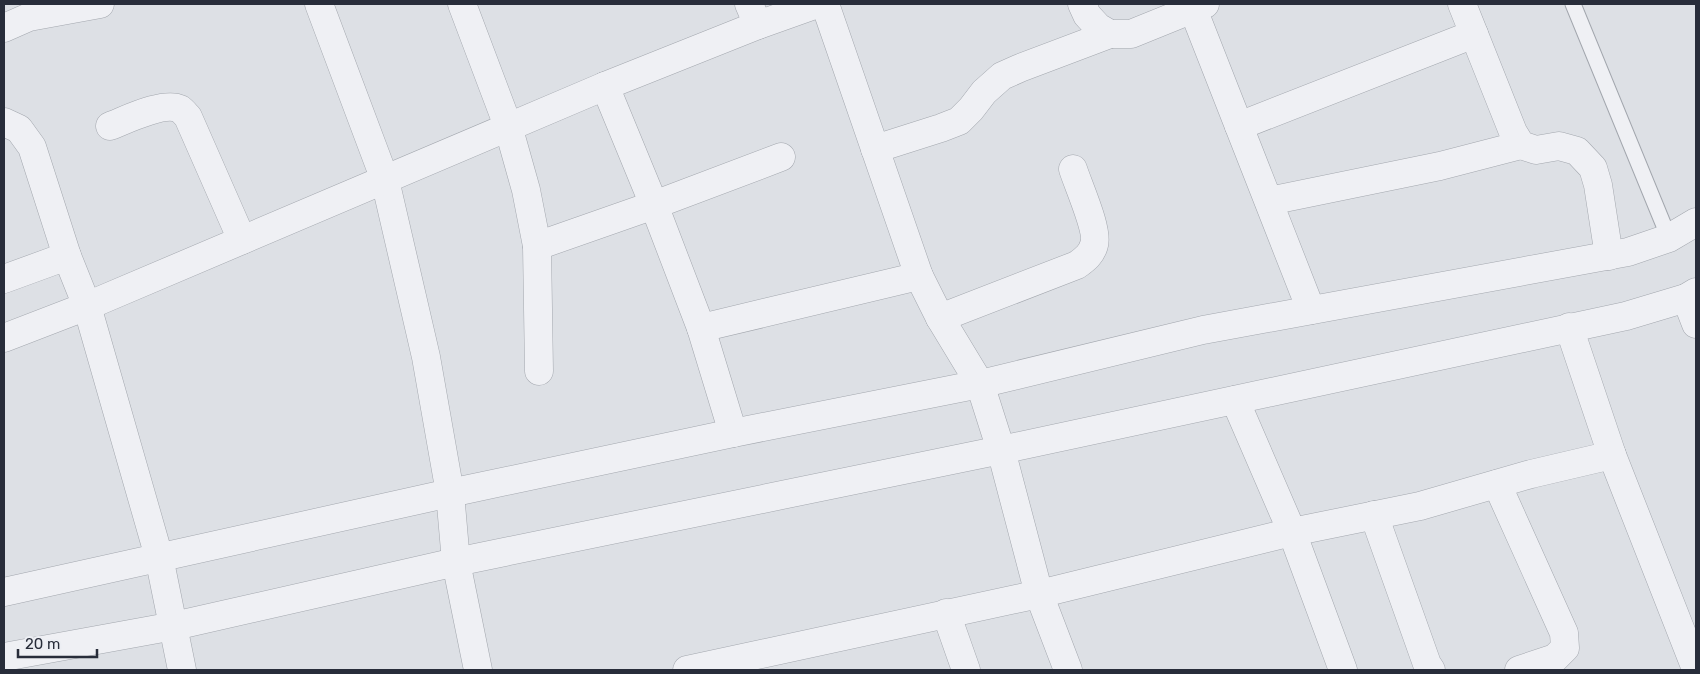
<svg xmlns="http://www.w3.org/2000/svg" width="1700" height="674" viewBox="0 0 1700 674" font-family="Rubik,sans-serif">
<rect width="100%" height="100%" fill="#dde0e5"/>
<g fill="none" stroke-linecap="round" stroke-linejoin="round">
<g stroke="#a3a7ae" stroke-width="17">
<path id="lane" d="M1573 4 1669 238"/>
</g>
<g stroke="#a3a7ae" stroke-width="29">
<g id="street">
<path d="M319 4 385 180 426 357 450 493 456 562 478 670"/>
<path d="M462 4 508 126 526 190 537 246 539 371"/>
<path d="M749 4 758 25"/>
<path d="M825 4 919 276 940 318 980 384 1001 450 1039 594 1068 670"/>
<path d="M1082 4 1087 15 1098 27 1110 34H1131L1205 4"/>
<path d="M1462 4 1513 132 1521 145 1536 150 1559 146 1577 151 1593 168 1598 185 1609 256"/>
<path d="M1193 9 1311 310"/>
<path d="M4 28 29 17 100 4"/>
<path d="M605 86 654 205 701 328 733 433"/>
<path d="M4 122 19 129 32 147 67 256 87 306 159 557 182 670"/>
<path d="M110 126C126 120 164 101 180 109 183 111 186 115 188 117L242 240"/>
<path d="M1239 126 1474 34"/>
<path d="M875 149 941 128 959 121 971 109 984 92 1002 76 1020 68 1110 34"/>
<path d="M1269 201 1440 166 1521 145"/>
<path d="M537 246 654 205 781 157"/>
<path d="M4 279 67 256"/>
<path d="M1686 298 1696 324"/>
<path d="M940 318 1077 265C1085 259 1091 255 1094 245 1099 231 1078 185 1073 169"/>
<path d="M1569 327 1612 455 1696 669"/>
<path d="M701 328 919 276"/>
<path d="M4 338 87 306 605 86 758 25 817 4"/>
<path d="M1235 400 1292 532 1343 670"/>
<path d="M1497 484 1564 633 1565 648 1555 658 1519 670"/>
<path d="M1374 515 1427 664 1431 670"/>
<path d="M4 592 450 493 733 433 980 384 1203 330 1628 252 1669 238 1696 222"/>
<path d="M946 613 966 670"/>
<path d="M4 657 174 626 456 562 1001 450 1626 316 1686 298 1696 292"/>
<path d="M687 670 1039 594 1292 532 1420 506 1531 474 1612 455"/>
</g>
</g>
<use href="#lane" stroke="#eff0f4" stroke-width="15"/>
<use href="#street" stroke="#eff0f4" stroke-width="28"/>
</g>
<rect width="1700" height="674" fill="none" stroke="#282d3a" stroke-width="10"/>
<path d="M18 649v8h79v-8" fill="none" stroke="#282d3a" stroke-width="2.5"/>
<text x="25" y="649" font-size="15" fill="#282d3a" stroke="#eceef3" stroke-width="4" paint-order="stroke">20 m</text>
</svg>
